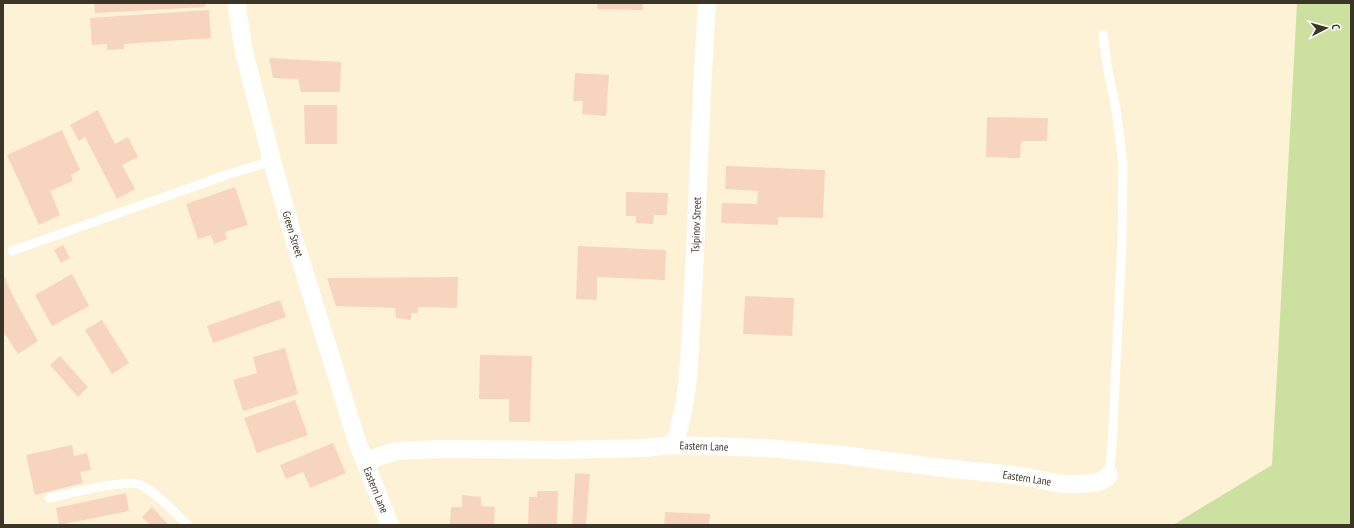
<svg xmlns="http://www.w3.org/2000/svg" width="1354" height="528" viewBox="0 0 1354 528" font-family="'PT Sans Narrow',sans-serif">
<rect width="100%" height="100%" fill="#fdf2d6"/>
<path fill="#cce0a0" d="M1297 3H1351V525H1173L1272 465Z"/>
<g fill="#f7d4be">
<path d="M94 3H205V7L95 13Z"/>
<path d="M597 3H643V10L597 9Z"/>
<path d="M209 10 211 38 124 44V49L107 50V44L92 45 90 18Z"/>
<path d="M269 58 341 62 340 92H301L298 79 273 78Z"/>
<path d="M575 73 609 75 606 116 582 114 583 101H573Z"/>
<path d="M304 105H337V144H305Z"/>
<path d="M98 110 115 144 128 137 138 157 122 165 135 189 117 199 85 137 79 141 70 125Z"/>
<path d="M987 117 1048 118 1047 141H1021L1020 158 986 157Z"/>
<path d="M62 130 80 170 71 175 73 181 50 191 60 215 39 225 7 155Z"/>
<path d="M726 166 825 170 823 218 778 217V225L721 223 722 203 757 204 758 191 725 189Z"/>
<path d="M235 187 248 225 225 232 227 239 214 244 211 235 198 239 186 204Z"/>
<path d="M626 192 668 193 667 215H654L653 224 636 223V216H626Z"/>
<path d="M63 245 70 258 61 263 54 250Z"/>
<path d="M578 246 666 250 665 280 597 277V300L576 299Z"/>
<path d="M3 274 16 302 38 341 18 354 3 331Z"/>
<path d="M72 274 89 306 52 326 35 295Z"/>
<path d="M458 277 457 308 418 307V313H411V320L396 318 395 308 336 306 327 278Z"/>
<path d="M745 296 794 298 792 336 743 334Z"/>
<path d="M280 300 286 317 213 343 207 326Z"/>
<path d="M102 320 129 363 112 374 85 330Z"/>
<path d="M285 348 298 394 243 411 233 380 257 373 253 357Z"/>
<path d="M480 355 532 356 530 422H509V399H479Z"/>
<path d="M60 356 88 387 78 397 50 365Z"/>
<path d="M295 400 308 435 257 453 244 418Z"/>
<path d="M333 443 346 473 310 488 303 472 286 479 280 465Z"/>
<path d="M72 445 74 456 87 453 91 470 80 472 83 483 35 495 26 455Z"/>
<path d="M575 473 590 474 586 525H572Z"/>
<path d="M537 491H558L557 525H528L529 497H537Z"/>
<path d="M126 493 129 511 59 525 56 508Z"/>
<path d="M462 495 481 497V506L495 507 494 525H450L451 507H462Z"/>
<path d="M152 507 169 525H150L142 517Z"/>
<path d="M665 512 710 514 709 525H664Z"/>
</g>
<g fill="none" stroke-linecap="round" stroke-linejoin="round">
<g stroke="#fff" stroke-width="9">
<path d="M1103 34 1107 66 1116 109 1123 164 1122 241 1112 447 1109 475"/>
<path d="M12 251 229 174 272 161"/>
<path d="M49 498C68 494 121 480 138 484 152 488 177 515 188 525"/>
</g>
<g stroke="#fff" stroke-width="18">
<path d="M237 3 238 15 244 52 272 161 293 236 334 367 356 439 365 462"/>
<path d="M673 445C690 406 689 352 692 310 698 208 700 105 707 3"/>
<path d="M390 525 365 462 383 455 398 451 438 449 564 450 644 448 673 445 766 448 842 455 943 468 1015 475 1063 484H1082L1098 482 1105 479 1109 475"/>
</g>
</g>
<g text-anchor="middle" stroke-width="3.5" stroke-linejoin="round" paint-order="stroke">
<g font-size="11" fill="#3a3527" stroke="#fff">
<text transform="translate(696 225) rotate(-88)" y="4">Tsipinov Street</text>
<text transform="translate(293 234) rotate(73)" y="4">Green Street</text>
<text transform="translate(704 446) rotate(2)" y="4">Eastern Lane</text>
<text transform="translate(1027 478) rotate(9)" y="4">Eastern Lane</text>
<text transform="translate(376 490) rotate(68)" y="4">Eastern Lane</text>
</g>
</g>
<rect width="1354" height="528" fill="none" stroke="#3a3527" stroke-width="8"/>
<g transform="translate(1326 28) rotate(84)" stroke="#ffffff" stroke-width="3" paint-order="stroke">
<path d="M0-3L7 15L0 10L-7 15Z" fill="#3a3527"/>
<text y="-6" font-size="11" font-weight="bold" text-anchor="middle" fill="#3a3527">С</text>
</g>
</svg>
